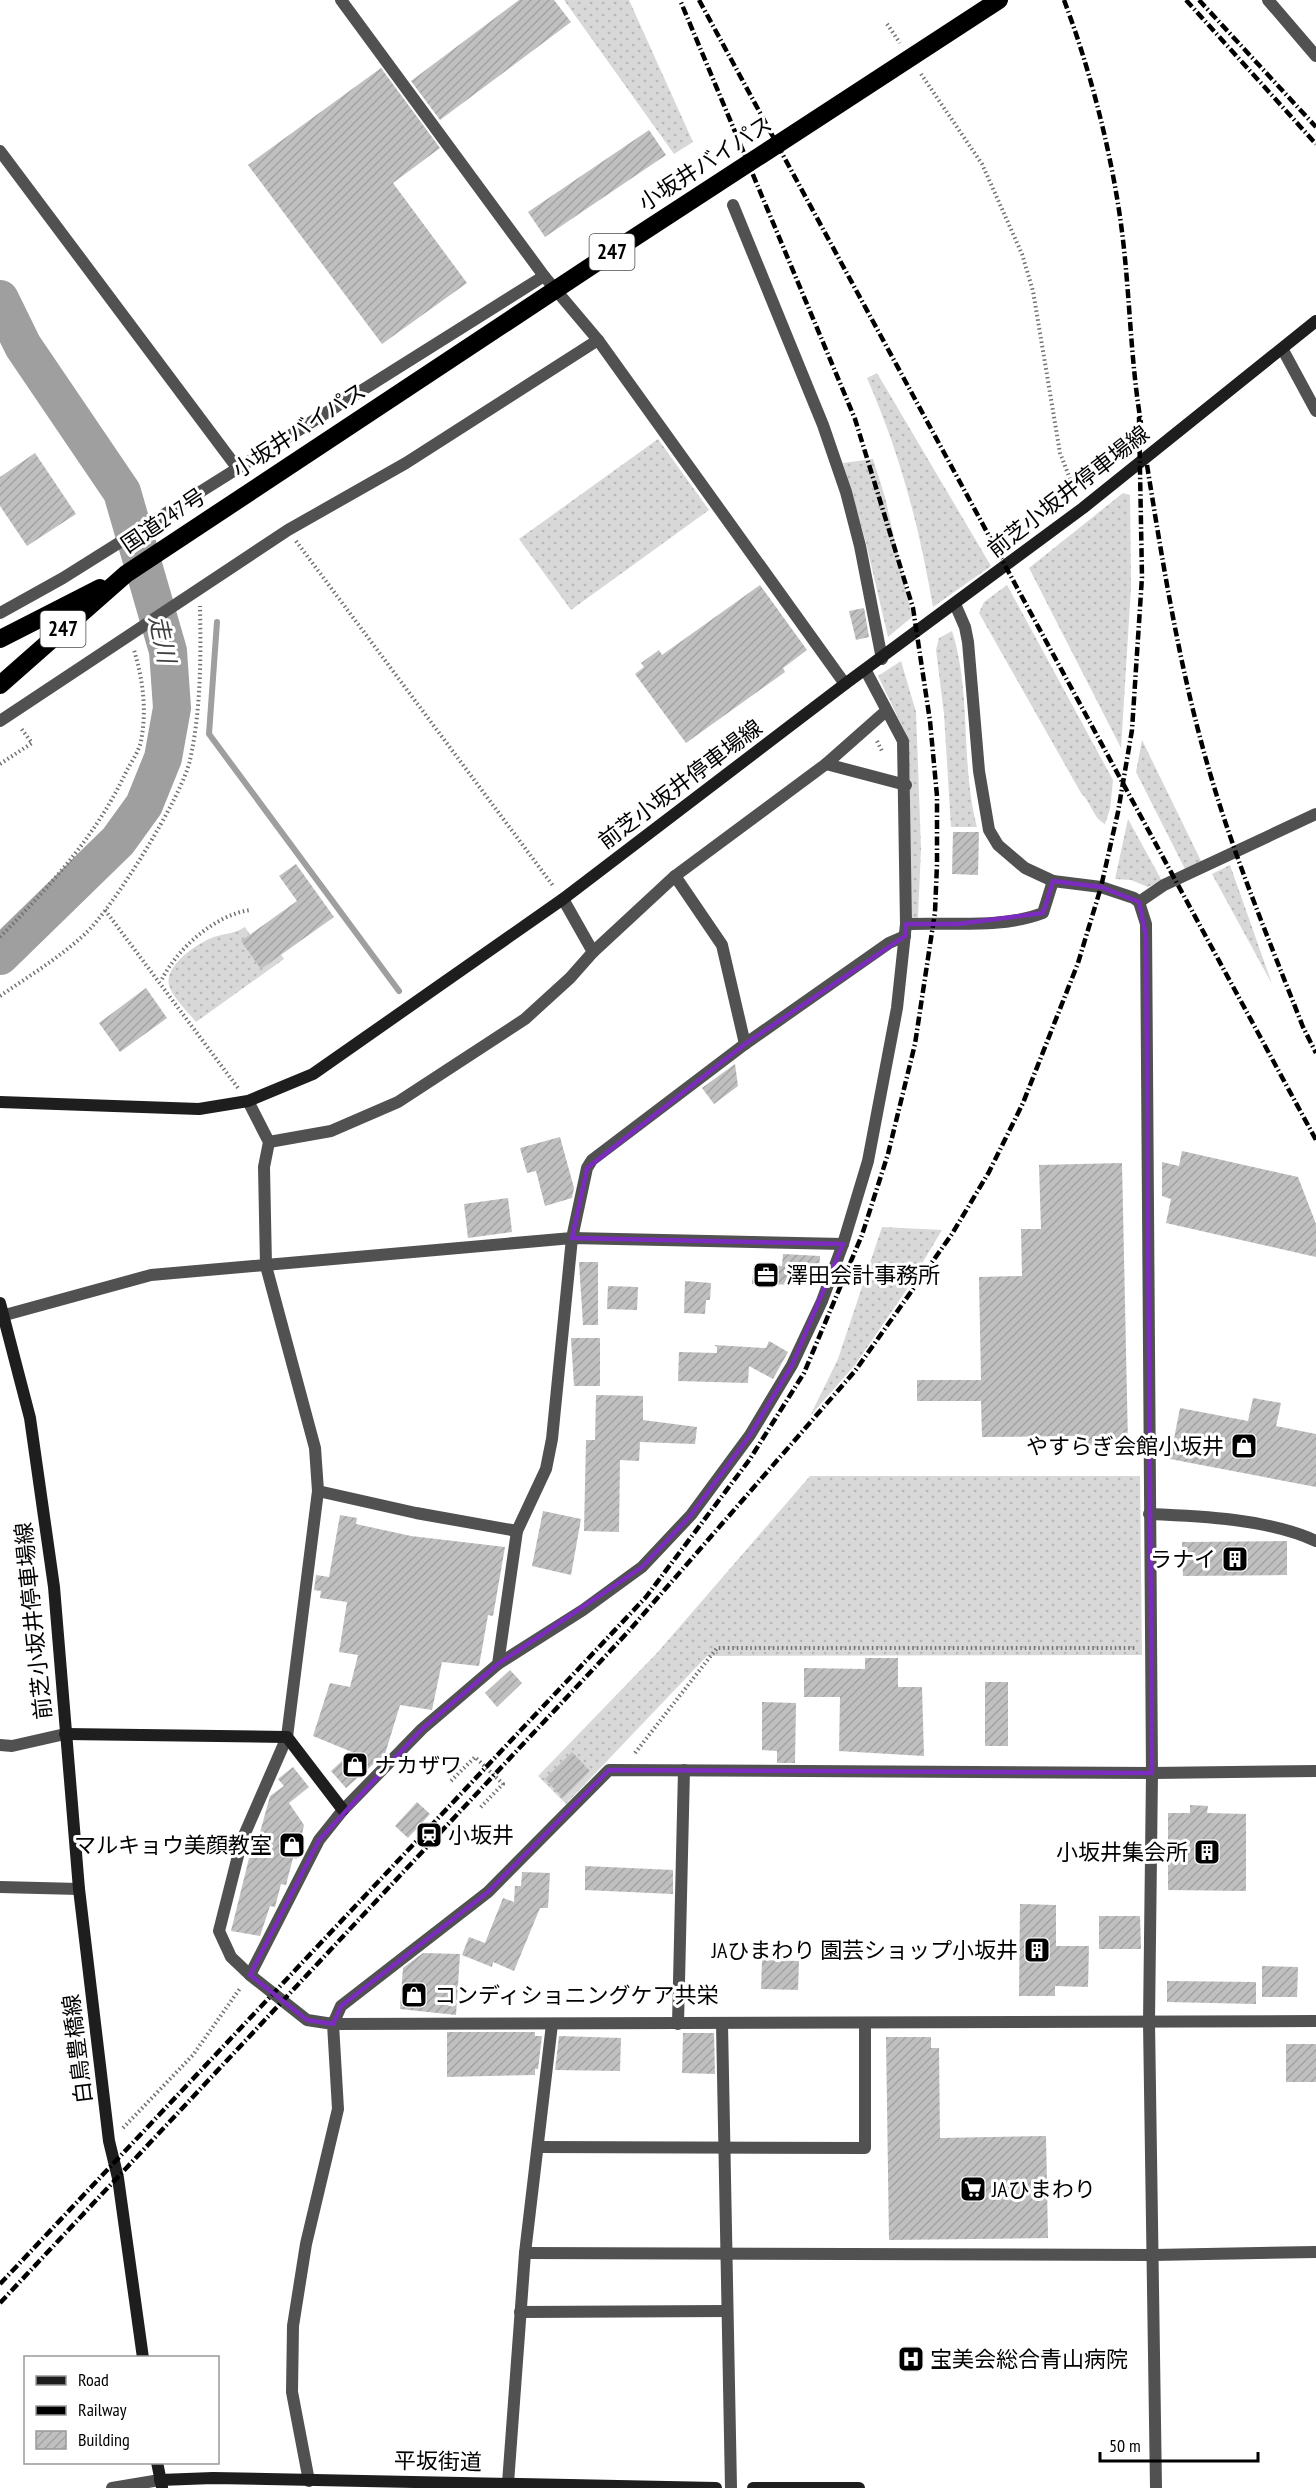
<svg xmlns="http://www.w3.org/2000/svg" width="1316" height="2488" viewBox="0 0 1316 2488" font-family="'PT Sans Narrow','Noto Sans JP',sans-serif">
<defs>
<pattern id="grass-dots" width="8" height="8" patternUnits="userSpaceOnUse" patternTransform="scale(1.5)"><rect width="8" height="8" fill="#d8d8d8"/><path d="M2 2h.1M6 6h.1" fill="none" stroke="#b8b8b8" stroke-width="1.8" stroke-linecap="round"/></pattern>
<pattern id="building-hatch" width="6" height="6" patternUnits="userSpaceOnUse" patternTransform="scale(1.5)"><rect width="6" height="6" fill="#c0c0c0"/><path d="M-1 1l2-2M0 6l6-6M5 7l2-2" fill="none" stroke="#a3a3a3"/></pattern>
</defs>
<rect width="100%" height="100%" fill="#fff"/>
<g fill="url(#grass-dots)">
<path d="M564 0H629L693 142 674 154Z"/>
<path d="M877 373 991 566 933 607C919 525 900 454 867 378Z"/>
<path d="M658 439 709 510 571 610 519 539Z"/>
<path d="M873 459 885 497 912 617 888 637 866 543 843 463Z"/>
<path d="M1123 493 1130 495 1131 588 1121 748 1029 568Z"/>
<path d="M1007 585 1113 780 1110 809 1105 824C1093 818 1091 802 1081 793L979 613 984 602Z"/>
<path d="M952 631C972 693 960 763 977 827H951L944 714 936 650 939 638Z"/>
<path d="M901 661 916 712 921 848 918 918 910 919V777L907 736 878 676Z"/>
<path d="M1142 740 1203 865 1187 873 1136 772Z"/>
<path d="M1128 819 1162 881 1148 887 1131 880 1115 879Z"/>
<path d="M1230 865 1272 984 1212 874Z"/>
<path d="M245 927 261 952 274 944 284 959 196 1022C188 1012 172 997 169 985 164 965 199 942 214 937 226 933 234 934 245 927Z"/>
<path d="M882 1227 942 1230 905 1292 855 1365 810 1416 838 1359Z"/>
<path d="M810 1476H1140L1142 1655 707 1656 566 1804 538 1776 657 1653Z"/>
</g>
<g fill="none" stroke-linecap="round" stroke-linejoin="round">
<path stroke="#9f9f9f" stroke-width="6" d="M217 622 209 734 399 991"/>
<path stroke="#9f9f9f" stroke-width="38" d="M0 299 23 346 122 492 168 651 172 708 163 758 144 805 118 841 0 956"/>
</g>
<g fill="url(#building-hatch)">
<path d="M519 0H554L571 22 440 120 411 81Z"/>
<path d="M381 68 440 148 393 183 467 283 382 344 248 165Z"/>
<path d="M649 130 666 155 545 237 528 212Z"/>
<path d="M35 453 76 514 27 546 0 506V477Z"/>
<path d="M760 585 807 650 783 668 785 672 686 743 635 674 644 667 641 663 659 650 662 655Z"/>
<path d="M864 608 869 637 856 640 849 611Z"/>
<path d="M953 832H979L978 875 952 874Z"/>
<path d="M296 864 334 917 261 969 241 941 297 901 279 876Z"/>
<path d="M146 988 167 1018 120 1052 99 1023Z"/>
<path d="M735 1064 738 1086 714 1104 702 1088Z"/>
<path d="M560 1137 574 1188 572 1198 545 1206 536 1171 527 1173 520 1148Z"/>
<path d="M1182 1151 1298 1177 1316 1224V1257L1166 1223 1171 1199 1162 1196V1162L1179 1166Z"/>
<path d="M1122 1163 1128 1444 1080 1445V1436L982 1437 981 1401H917V1380H981L979 1277 1022 1276 1021 1229H1041L1039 1165Z"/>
<path d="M508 1198 512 1232 468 1238 464 1204Z"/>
<path d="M783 1254 820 1256 818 1285 752 1284 754 1264 782 1266Z"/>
<path d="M579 1262H598V1325H583Z"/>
<path d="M685 1281 711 1283 710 1300H706L705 1314 684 1313Z"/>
<path d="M608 1286 638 1287 637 1310 607 1309Z"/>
<path d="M571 1338H600V1386H574Z"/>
<path d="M769 1341 788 1352 773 1379 749 1366 748 1383 678 1381 679 1352 717 1353V1347L714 1345 766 1348Z"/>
<path d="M596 1395 643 1396V1420L697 1427 695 1444 640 1442 639 1461 620 1460 619 1532 584 1531 586 1440H595Z"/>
<path d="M1253 1398 1281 1403 1276 1426 1316 1434V1487L1170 1459 1180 1408 1248 1421Z"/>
<path d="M543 1511 581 1519 571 1575 532 1566Z"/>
<path d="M340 1515 357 1518 356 1524 411 1536 505 1547 493 1616 488 1615 479 1666 442 1662 432 1710 400 1705 385 1754 346 1788 331 1771 352 1752 313 1736 330 1683 350 1687 358 1655 339 1652 347 1602 320 1598 321 1591 314 1590 316 1575 329 1577Z"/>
<path d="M1287 1541V1575L1183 1576 1182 1542Z"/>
<path d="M865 1658H898V1687H922L924 1756 839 1751 840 1697H804V1668L865 1669Z"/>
<path d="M510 1670 522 1683 497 1707 485 1693Z"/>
<rect x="985" y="1682" width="23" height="64"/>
<path d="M762 1702 796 1703 795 1763H777V1751L762 1750Z"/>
<path d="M572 1752 590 1771 563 1798 545 1779Z"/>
<path d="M293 1767 309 1787 289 1803 304 1825 297 1859 293 1858 286 1885 281 1884 275 1907 270 1906 260 1936 231 1931 255 1834 259 1836 270 1796 284 1786 278 1779Z"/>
<path d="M417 1802 430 1814 408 1838 395 1826Z"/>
<path d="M1190 1805 1208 1806 1207 1813 1246 1814V1891L1168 1890V1813H1190Z"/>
<path d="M585 1866 673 1870V1894L585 1890Z"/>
<path d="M522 1872 550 1873 548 1908H540L514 1971 493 1962 492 1967 462 1955 469 1937 485 1943 503 1898 514 1902 515 1886H521Z"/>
<path d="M1020 1904 1056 1905V1946H1089L1088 1987 1055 1986V1996H1019Z"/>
<path d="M1099 1916H1140L1141 1949H1099Z"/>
<path d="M423 1953 460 1954 456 2015 400 2009 403 1968Z"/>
<path d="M762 1960 799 1961 798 1990 761 1989Z"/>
<path d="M1262 1966 1298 1967 1297 1997H1262Z"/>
<path d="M1167 1981 1256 1982V2004L1167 2002Z"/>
<path d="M447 2032H535V2036H542L538 2069H535V2075L447 2077Z"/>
<path d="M683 2033H714L715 2074 682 2073Z"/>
<path d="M559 2036 621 2038 620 2071 555 2070Z"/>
<path d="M886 2037H931V2048H939L940 2138 1046 2136 1048 2238 889 2240Z"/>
<rect x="1286" y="2044" width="30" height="38"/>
</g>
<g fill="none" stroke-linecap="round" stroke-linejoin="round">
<g stroke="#737373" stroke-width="4" stroke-dasharray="1.5 3" stroke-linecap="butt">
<path d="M887 24 900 43"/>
<path d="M921 74 982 164 1022 254 1033 291 1060 453 1076 494"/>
<path d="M296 541 554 887"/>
<path d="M877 741 882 751"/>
<path d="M0 764 32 743 20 727"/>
<path d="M105 910 238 1088"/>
<path d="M0 937C50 886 97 835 127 770 132 761 139 751 141 741 147 710 143 680 134 650"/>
<path d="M162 979C178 948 215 915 250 910"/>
<path d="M0 996C29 976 59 958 85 934 113 908 182 797 190 760 201 710 201 657 200 606"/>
<path d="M635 1753 717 1648H1137"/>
<path d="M451 1781 475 1757 503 1784 479 1809"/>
<path d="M123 2128 193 2055 241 1987"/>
</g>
<g stroke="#515151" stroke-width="12">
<path d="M341 0 544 276 598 340 845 684"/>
<path d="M1268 0 1316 56"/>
<path d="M0 151 238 469"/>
<path d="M733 205 823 425 846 492 860 546 882 659"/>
<path d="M1283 350 1316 411"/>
<path d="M955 604 965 627 968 642 979 771 989 830 998 845 1025 868 1053 881 1101 887 1134 898 1139 902 1146 924 1152 1773 1149 2022 1156 2488"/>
<path d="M0 613 63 578 544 276"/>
<path d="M0 721 288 530 406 463 598 340"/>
<path d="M826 764 906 785"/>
<path d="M675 876 722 945 745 1044"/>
<path d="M1139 902 1164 885 1316 814"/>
<path d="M906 924C951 922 1001 929 1043 913L1053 881"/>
<path d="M593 952 675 876 826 764 886 711"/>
<path d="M248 1101 269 1142 264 1167 266 1266 315 1448 318 1491 287 1737 242 1840 219 1931 231 1957 250 1975 307 2020 333 2024 338 2109 306 2244 293 2326 292 2392 309 2481"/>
<path d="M269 1142 331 1131 398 1102 525 1019 570 978 593 952 563 899"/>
<path d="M5 1315 151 1275 572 1238 587 1168 592 1160 745 1044 889 943 905 936"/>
<path d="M318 1491 416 1513 517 1531"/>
<path d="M1149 1514C1201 1516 1269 1519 1316 1541"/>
<path d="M498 1664 583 1610 642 1567 691 1515 750 1435 792 1365 822 1301 843 1244 868 1161 897 1008 906 924 903 741 866 671"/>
<path d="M0 1745 12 1746 65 1734"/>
<path d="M1316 1771 1152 1773 609 1770 488 1892 341 2006 333 2024 1316 2021"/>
<path d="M0 1887 79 1889"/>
<path d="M250 1975 319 1840 343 1810 422 1729 498 1664 517 1531 546 1469 552 1439 572 1238 843 1244"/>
<path d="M722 2023 731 2488"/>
<path d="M678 2024 684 1770"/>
<path d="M538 2147 865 2148V2023"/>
<path d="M525 2253 1153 2255 1316 2252"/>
<path d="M520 2312 727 2311"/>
<path d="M508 2483 525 2253 552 2024"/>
<path d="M112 2488 160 2480"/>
</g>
<g stroke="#1e1e1e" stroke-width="12">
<path d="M0 1102 199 1109 248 1101 313 1074 563 899 845 684 1083 508 1316 321"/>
<path d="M0 1303 30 1418 54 1587 79 1889 109 2141 118 2178 143 2358"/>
<path d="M65 1734 287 1737 343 1810"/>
<path d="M157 2462 162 2487"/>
<path d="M160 2480 213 2478 716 2488"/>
<path d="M753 2488H859"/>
</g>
<g stroke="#000" stroke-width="18">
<path d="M0 639 100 588"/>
<path d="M0 685 126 574 623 245 999 0"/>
</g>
<g stroke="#000" stroke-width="4.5" stroke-dasharray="9 3 1.5 3" stroke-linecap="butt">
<path d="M699 0 1316 1140"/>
<path d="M1064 0C1090 69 1111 151 1121 224 1130 290 1130 358 1141 423"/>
<path d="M1186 0 1316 144"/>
<path d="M1199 0 1316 127"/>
<path d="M1147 465C1164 571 1181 677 1212 780 1237 864 1271 945 1303 1027L1316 1053"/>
<path d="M0 2284 646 1597 750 1459 804 1373 862 1235 888 1154 915 1044 935 912 937 864V796L930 721 913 608 855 419 680 0"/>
<path d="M0 2303 627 1633 855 1371 952 1234 989 1172 1023 1103 1078 963 1101 887 1118 812 1132 730 1142 577 1139 417"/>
</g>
</g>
<path fill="none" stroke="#7b2cbf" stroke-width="4.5" stroke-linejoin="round" d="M1053 881 1101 887 1139 902 1146 937 1152 1773 609 1770 488 1892 341 2006 333 2024 307 2020 250 1975 319 1840 422 1729 498 1664 642 1567 691 1515 750 1435 792 1365 843 1244 572 1238 587 1168 745 1044 905 936 906 924H958L1043 913Z"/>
<defs>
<g id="office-square" transform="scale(1.35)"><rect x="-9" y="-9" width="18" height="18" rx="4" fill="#000" stroke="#fff"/><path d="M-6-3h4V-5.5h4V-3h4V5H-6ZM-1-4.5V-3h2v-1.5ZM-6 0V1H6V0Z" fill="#fff"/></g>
<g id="shop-square" transform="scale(1.35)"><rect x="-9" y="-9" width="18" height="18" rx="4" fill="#000" stroke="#fff"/><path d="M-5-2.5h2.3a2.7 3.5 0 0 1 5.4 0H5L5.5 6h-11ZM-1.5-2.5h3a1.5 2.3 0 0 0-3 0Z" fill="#fff"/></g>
<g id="building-square" transform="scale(1.35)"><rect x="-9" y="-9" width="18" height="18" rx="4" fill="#000" stroke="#fff"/><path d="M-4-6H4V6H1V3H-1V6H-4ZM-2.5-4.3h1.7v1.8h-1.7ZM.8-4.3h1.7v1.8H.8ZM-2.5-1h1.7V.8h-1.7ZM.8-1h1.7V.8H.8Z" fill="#fff"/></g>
<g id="station-square" transform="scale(1.35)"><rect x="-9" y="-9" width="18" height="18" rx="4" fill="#000" stroke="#fff"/><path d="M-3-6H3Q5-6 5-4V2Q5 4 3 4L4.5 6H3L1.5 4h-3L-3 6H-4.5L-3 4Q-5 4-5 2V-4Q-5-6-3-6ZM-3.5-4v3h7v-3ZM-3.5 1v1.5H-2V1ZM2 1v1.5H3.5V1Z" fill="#fff"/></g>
<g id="supermarket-square" transform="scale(1.35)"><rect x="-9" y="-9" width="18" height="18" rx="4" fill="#000" stroke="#fff"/><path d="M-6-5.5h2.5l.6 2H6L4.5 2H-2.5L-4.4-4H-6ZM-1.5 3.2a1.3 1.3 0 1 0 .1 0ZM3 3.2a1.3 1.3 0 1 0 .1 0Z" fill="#fff"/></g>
<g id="hospital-square" transform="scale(1.35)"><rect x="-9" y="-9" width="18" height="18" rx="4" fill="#000" stroke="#fff"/><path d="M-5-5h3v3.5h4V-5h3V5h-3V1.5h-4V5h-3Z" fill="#fff"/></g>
</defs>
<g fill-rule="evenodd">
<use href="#office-square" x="766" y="1275"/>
<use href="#shop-square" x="1244" y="1446"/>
<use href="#building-square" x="1235" y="1559"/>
<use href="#shop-square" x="355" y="1765"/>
<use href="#station-square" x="429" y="1835"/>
<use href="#shop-square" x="292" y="1845"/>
<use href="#building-square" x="1207" y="1852"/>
<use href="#building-square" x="1037" y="1950"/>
<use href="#shop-square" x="414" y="1995"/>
<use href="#supermarket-square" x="973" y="2189"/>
<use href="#hospital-square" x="911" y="2359"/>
</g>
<g text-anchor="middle" stroke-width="6" stroke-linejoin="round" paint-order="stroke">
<g fill="#fff" stroke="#4c4c4c" stroke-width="1.5">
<rect x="589.5" y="234" width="45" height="36" rx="4.5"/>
<rect x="40.5" y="611" width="45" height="36" rx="4.5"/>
</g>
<g font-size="21" font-weight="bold" fill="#000">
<text x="612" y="259">247</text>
<text x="63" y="636">247</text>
</g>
<g font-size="22" fill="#000" stroke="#fff">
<text transform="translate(705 163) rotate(-33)" y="8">小坂井バイパス</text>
<text transform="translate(299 430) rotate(-33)" y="8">小坂井バイパス</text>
<text transform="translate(1068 491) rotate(-38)" y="8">前芝小坂井停車場線</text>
<text transform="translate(163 520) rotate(-34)" y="8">国道247号</text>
<text transform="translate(680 784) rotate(-37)" y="8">前芝小坂井停車場線</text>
<text transform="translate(33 1621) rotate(-96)" y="8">前芝小坂井停車場線</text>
<text transform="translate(77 2049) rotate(-97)" y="8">白鳥豊橋線</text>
<text transform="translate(438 2461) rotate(1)" y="8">平坂街道</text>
</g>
<g font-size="22" fill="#000" stroke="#fff" text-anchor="start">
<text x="786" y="1283">澤田会計事務所</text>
<text x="1224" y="1454" text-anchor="end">やすらぎ会館小坂井</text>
<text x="1216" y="1567" text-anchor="end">ラナイ</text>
<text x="374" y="1773">ナカザワ</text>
<text x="448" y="1843">小坂井</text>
<text x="272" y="1853" text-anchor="end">マルキョウ美顔教室</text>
<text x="1188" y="1860" text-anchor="end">小坂井集会所</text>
<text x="1018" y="1958" text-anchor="end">JAひまわり 園芸ショップ小坂井</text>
<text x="434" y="2003">コンディショニングケア共栄</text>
<text x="992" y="2197">JAひまわり</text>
<text x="930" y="2367">宝美会総合青山病院</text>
</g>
<g font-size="24" font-style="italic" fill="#404040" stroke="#fff">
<text transform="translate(162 639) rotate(78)" y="8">走川</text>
</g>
</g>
<rect x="24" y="2356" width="195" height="108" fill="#ffffff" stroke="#999999" stroke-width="1.5"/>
<rect x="36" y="2376" width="30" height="9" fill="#1e1e1e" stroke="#999999" stroke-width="1.5"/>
<text x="78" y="2386" font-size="18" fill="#000000">Road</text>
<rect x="36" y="2406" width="30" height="9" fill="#000000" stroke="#999999" stroke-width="1.5"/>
<text x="78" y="2416" font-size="18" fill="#000000">Railway</text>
<rect x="36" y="2431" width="30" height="18" fill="url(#building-hatch)" stroke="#999999" stroke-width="1.5"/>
<text x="78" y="2446" font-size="18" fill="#000000">Building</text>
<path d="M1100 2452v9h158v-9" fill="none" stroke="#000000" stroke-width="3"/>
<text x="1109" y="2452" font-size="18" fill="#000000" stroke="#ffffff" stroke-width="4.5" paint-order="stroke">50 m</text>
</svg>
